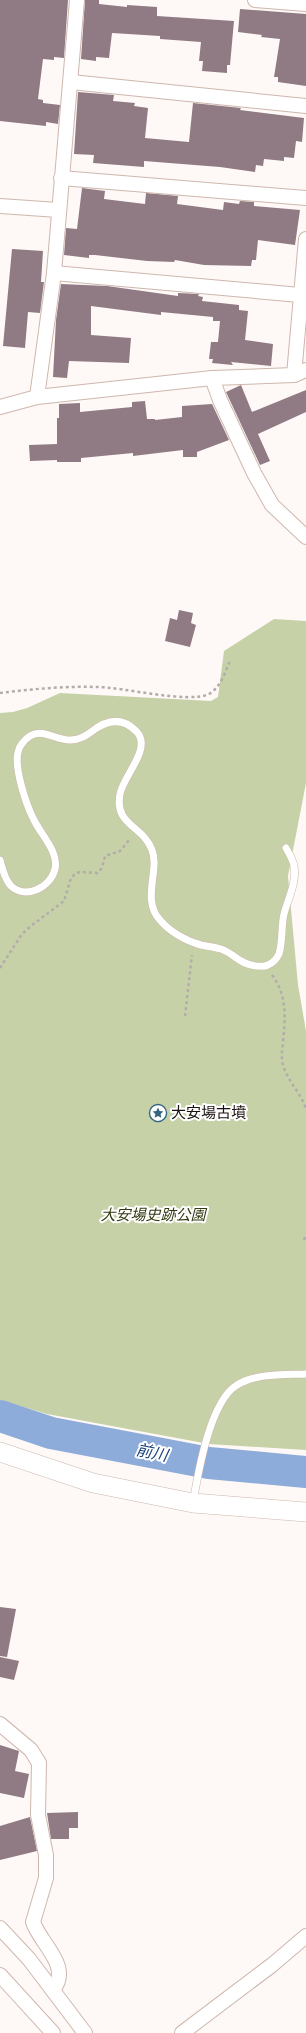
<svg xmlns="http://www.w3.org/2000/svg" width="306" height="2033" viewBox="0 0 306 2033" font-family="'Zilla Slab','Noto Sans JP',serif">
<rect width="100%" height="100%" fill="#fef9f7"/>
<path fill="#c7d1a8" d="M274 619 306 621V783L288 876 298 985 306 1031V1450L209 1444 47 1414 0 1400V713L13 712 27 708 60 693 211 701 218 697 224 651Z"/>
<g fill="none" stroke-linecap="round" stroke-linejoin="round">
<path stroke="#8dacda" stroke-width="32" d="M0 1416 51 1433 209 1463 306 1472"/>
</g>
<g fill="#907a84">
<path d="M0 0H68L64 58 54 57V60L43 59 38 99 43 100V103L60 105 58 124 46 122V126L0 121Z"/>
<path d="M85 0H99V4L127 7V5L157 7V16L234 21 230 65H227V73L202 71 203 61H199L201 42 160 39V36L112 33 109 58 96 57V61L81 59Z"/>
<path d="M240 9 306 14V86L278 82V77H274L280 39 261 37 262 35 238 32Z"/>
<path d="M78 92 114 95 113 101 135 103 134 106 148 108 145 138 189 142 193 103 241 108 240 110 304 118 302 142 296 141 294 158 284 157V161L264 159 263 166 256 165 255 172 220 167 144 161V167L93 163 94 155 74 154Z"/>
<path d="M82 188 105 191 104 199 145 204 146 193 178 196 177 204 223 210 224 202 239 204 240 201 254 202V206L300 210 295 245 258 240 256 260H252L251 266 204 265 175 260 174 262 147 261 95 255H89V258L64 255 66 228 77 229Z"/>
<path d="M12 249 43 251 41 282H44L40 313 28 312 25 348 3 346Z"/>
<path d="M61 284 107 286 178 296V293L199 294 198 296 203 297 202 301 239 305V310L248 311 245 340 273 344 271 366 231 362 233 365 212 363 213 359H209L211 342H218L220 321H213V317L161 312V315L91 306V335L131 338 129 363 69 361 67 378 53 377 56 320Z"/>
<path d="M241 385 252 412 306 390V412L258 434 270 461 260 465 226 392Z"/>
<path d="M145 401 147 419H155V420L182 417V406L212 404 229 440 197 452V457H183V450L133 456V453L81 458V462H57V460L30 461 29 445 57 444V418H59V404L80 403V412L132 407V402Z"/>
<path d="M179 610 193 613 191 623 196 625 190 647 165 641 170 618 177 620Z"/>
<path d="M0 1607 16 1609 7 1657 0 1656Z"/>
<path d="M0 1657 19 1661 14 1680 0 1677Z"/>
<path d="M0 1745 19 1751 15 1771 29 1774 24 1798 0 1793Z"/>
<path d="M78 1812V1828H69V1839H51L47 1813Z"/>
<path d="M30 1817 37 1851 0 1860V1826Z"/>
</g>
<g fill="none" stroke-linecap="round" stroke-linejoin="round">
<g stroke="#ceb7ad" stroke-width="8">
<g id="lane">
<path d="M0 860C2 868 5 880 11 886 26 900 51 887 55 869 59 851 40 834 33 818 26 804 14 768 18 752 19 746 25 739 30 736 49 725 64 753 91 732 106 720 122 716 137 732 152 749 123 776 120 794 114 826 143 825 152 850 160 870 141 900 160 920 170 932 186 941 201 945 207 946 214 947 221 949 235 954 239 964 256 966 260 966 264 967 268 965 273 963 277 958 279 954 283 941 281 926 284 914 288 899 297 882 294 866 293 860 289 853 286 848"/>
<path d="M193 1503C198 1473 210 1401 237 1385 256 1373 285 1375 306 1374"/>
</g>
</g>
<g stroke="#ceb7ad" stroke-width="16">
<g id="street">
<path d="M255 0 306 4"/>
<path d="M71 82 306 106"/>
<path d="M61 178 306 198"/>
<path d="M0 206 58 210"/>
<path d="M54 273 300 295"/>
<path d="M294 375 306 239"/>
<path d="M212 378 220 400 254 473 272 505 306 537"/>
<path d="M37 397 54 273 77 0"/>
<path d="M0 407 37 397 212 378 294 375 306 370"/>
<path d="M0 1724 31 1750 39 1763 38 1815 46 1855V1878L33 1922C41 1945 72 1966 53 1990"/>
<path d="M0 1928 29 1959 85 2033"/>
<path d="M0 1975 53 2033"/>
<path d="M182 2033 272 1965 306 1936"/>
</g>
</g>
<g stroke="#ceb7ad" stroke-width="20">
<path id="secondary" d="M0 1452 93 1483 193 1503 306 1512"/>
</g>
<g stroke="#b3acaa" stroke-width="2.5" stroke-dasharray="3 3" stroke-linecap="butt">
<path d="M0 693C32 689 65 686 97 687 123 687 188 704 209 694 221 687 225 672 230 661"/>
<path d="M0 968 22 934 31 926 64 901 71 878 76 873 82 872 97 873 102 868 105 856 120 851 130 839"/>
<path d="M272 975C288 997 285 1018 283 1043 282 1051 281 1058 283 1065 288 1082 301 1093 306 1109"/>
<path d="M185 1016 192 955"/>
<path d="M304 1240 306 1235"/>
</g>
<use href="#lane" stroke="#fff" stroke-width="7"/>
<use href="#street" stroke="#fff" stroke-width="14"/>
<use href="#secondary" stroke="#fff" stroke-width="19"/>
</g>
<defs>
<g id="sight-ring" transform="scale(0.9)"><circle r="9.5" fill="#fff" stroke="#336583" stroke-width="1.5"/><path d="M0-6L1.8-2.2L6-1.7L2.9 1.2L3.7 5.4L0 3.3L-3.7 5.4L-2.9 1.2L-6-1.7L-1.8-2.2Z" fill="#336583"/></g>
</defs>
<g fill-rule="evenodd">
<use href="#sight-ring" x="158" y="1113"/>
</g>
<g text-anchor="middle" stroke-width="4" stroke-linejoin="round" paint-order="stroke">
<g font-size="15" fill="#1b120f" stroke="#fff" text-anchor="start">
<text x="171" y="1118">大安場古墳</text>
</g>
<g font-size="15" font-style="italic" fill="#313910" stroke="#fff">
<text x="153" y="1220">大安場史跡公園</text>
</g>
<g font-size="16" font-style="italic" fill="#1b427a" stroke="#fff">
<text transform="translate(152 1452) rotate(11)" y="6">前川</text>
</g>
</g>
</svg>
